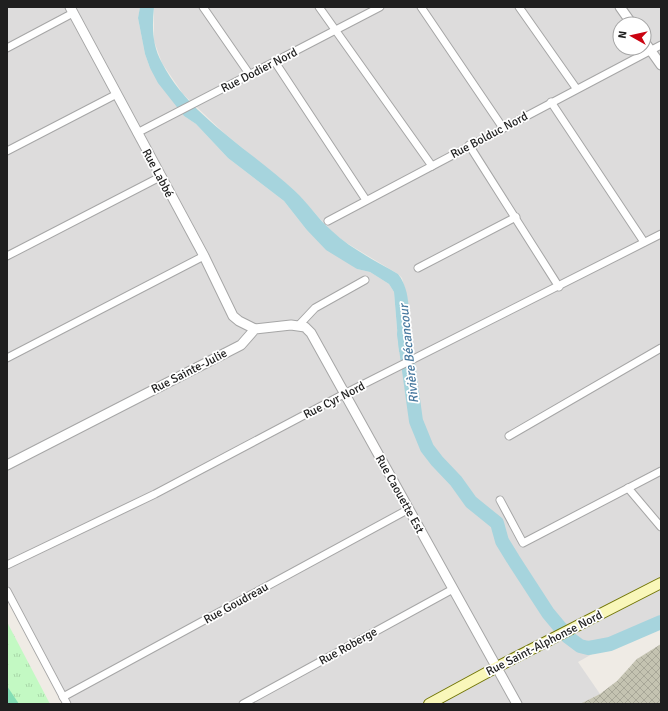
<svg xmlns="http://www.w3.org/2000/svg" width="668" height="711" viewBox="0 0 668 711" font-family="Signika,sans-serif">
<defs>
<pattern id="construction-cross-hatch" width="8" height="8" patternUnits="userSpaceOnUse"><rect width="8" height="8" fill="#c4c3b1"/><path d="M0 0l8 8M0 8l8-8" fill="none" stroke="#a8a798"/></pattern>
<pattern id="park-tufts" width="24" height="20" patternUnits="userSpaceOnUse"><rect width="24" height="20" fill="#c3f9c3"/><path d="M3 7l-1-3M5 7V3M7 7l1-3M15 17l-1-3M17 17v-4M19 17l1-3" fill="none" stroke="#a7d5a7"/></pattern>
</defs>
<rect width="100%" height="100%" fill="#efebe5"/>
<path fill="#dddcdc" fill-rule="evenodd" d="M7 7H140L138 18 145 54 150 68 184 116 196 124 228 158 284 201 306 229 357 269 370 272 389 284 394 292 399 352H407L408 301 402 278 398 274 345 242 331 231 295 191 224 133 183 94 162 63 154 41V7H661V622L610 644 578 662 600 694 580 704H66L7 596ZM620 24H644V48H620Z"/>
<path fill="url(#construction-cross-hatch)" d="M661 644V704H580L600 694 617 681 637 659Z"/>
<path fill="url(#park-tufts)" d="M7 622 50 704H7Z"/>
<path fill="#84deb5" d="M7 686 19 704H7Z"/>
<path fill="#a6d4dd" d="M140 7H154C152 27 152 45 162 63 189 116 252 151 295 191 308 203 318 219 332 231 351 249 376 261 398 274 414 294 408 328 407 352H399L394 292 389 284 370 272 357 269 326 250 306 229 284 201 228 158 196 124 184 116 158 83 150 68 145 54 138 18Z"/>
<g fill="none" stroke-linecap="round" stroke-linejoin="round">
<path stroke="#a6d4dd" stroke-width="14" d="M404 334 416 421 427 448 437 461 456 481 471 502 497 523 502 541 513 559 548 613 568 637 580 646 588 648 594 647 610 644 661 622"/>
<g stroke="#a6a6a6" stroke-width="9">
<g id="minor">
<path d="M203 7 250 75"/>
<path d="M319 7 432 166"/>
<path d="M421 7 503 128"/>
<path d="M519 7 576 88"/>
<path d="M7 48 73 13"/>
<path d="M275 62 366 200"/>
<path d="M551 102 644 242"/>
<path d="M137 133 380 7"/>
<path d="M469 145 559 287"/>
<path d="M7 151 117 94"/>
<path d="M328 221 661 45"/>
<path d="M7 256 160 177"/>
<path d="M418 268 516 217"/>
<path d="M299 325 315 308 365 280"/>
<path d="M7 358 204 256"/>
<path d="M509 436 661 348"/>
<path d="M628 488 661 527"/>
<path d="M500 500 523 543 661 471"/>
<path d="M7 565 155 494 344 394 661 234"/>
<path d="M7 591 67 704"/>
<path d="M63 697 409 509"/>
<path d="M243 704 453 589"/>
</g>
</g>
<g stroke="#a6a6a6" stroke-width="11">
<g id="tertiary">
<path d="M70 7 204 256 233 316 239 321 255 329"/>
<path d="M620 7 632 24"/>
<path d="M644 41 661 65"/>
<path d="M7 465 241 345 255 329 291 325 305 327 311 333 517 704"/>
</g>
</g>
<g stroke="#717506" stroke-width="12">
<path id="secondary" d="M429 704 497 667 661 583"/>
</g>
<use href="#minor" stroke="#fff" stroke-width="7"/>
<use href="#tertiary" stroke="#fff" stroke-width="9"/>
<use href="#secondary" stroke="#f9f7ba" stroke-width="10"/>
</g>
<g text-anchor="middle" stroke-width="3.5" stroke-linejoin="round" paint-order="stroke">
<g font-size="12" fill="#1f1f1f" stroke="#fff">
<text transform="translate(259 70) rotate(-27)" y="4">Rue Dodier Nord</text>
<text transform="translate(489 135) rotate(-28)" y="4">Rue Bolduc Nord</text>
<text transform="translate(158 173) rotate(62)" y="4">Rue Labbé</text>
<text transform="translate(189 371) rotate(-27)" y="4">Rue Sainte-Julie</text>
<text transform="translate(334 400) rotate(-27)" y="4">Rue Cyr Nord</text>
<text transform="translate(400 494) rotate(61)" y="4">Rue Caouette Est</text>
<text transform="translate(236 603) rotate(-29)" y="4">Rue Goudreau</text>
<text transform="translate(544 643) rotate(-27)" y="4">Rue Saint-Alphonse Nord</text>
<text transform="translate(348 646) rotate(-29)" y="4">Rue Roberge</text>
</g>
<g font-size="13" font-style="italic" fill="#46789e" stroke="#fff">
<text transform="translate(408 354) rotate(-96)" y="5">Rivière Bécancour</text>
</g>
</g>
<rect width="668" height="711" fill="none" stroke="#1f1f1f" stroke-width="16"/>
<g transform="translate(632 36) rotate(278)"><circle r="19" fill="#ffffff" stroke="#a5a5a5"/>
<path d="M0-3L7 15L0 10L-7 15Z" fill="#cb0311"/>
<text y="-6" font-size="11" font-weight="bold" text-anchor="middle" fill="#1f1f1f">N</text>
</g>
</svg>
